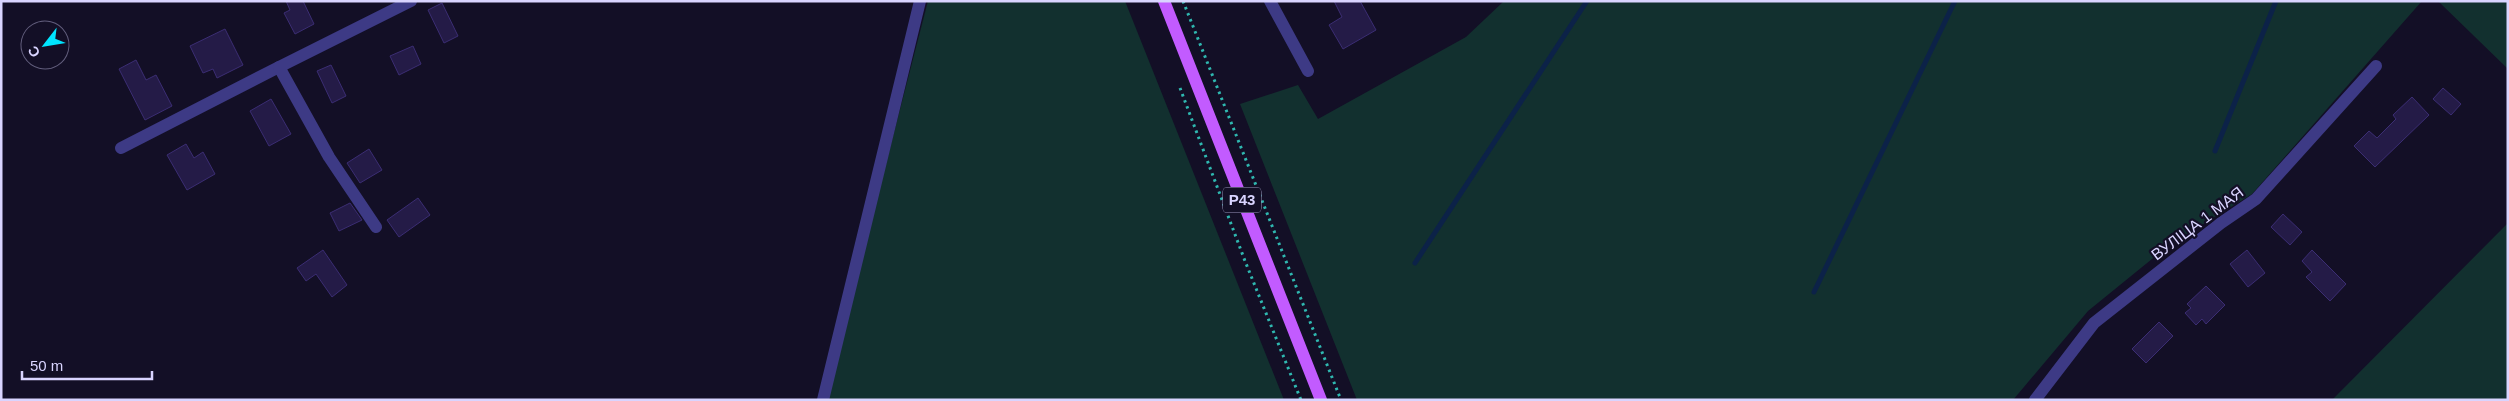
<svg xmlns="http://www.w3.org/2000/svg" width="2509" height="401" viewBox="0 0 2509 401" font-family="Arial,sans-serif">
<rect width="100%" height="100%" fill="#130f26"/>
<g fill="#12302f">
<path d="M928 1H1125L1284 400H825Z"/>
<path d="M1504 1H2422L2252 194 2168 246 2088 311 2013 400H1357L1240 104 1298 85 1318 119 1466 37Z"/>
<path d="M2438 1H2508V69Z"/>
<path d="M2508 223V400H2332Z"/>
</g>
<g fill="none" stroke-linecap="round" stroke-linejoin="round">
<g stroke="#0c2248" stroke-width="5">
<path d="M2215 151 2276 1"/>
<path d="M1415 263 1587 1"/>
<path d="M1814 292 1955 1"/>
</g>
</g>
<g fill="#241b47" stroke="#3b2d73">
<path d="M286 1H303L314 24 295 34 284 13 290 10Z"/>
<path d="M1334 1H1360L1376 30 1343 49 1329 25 1342 17Z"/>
<path d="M442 3 458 36 444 43 428 10Z"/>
<path d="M225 29 243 65 217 78 213 69 203 73 190 46Z"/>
<path d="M413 46 421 64 399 75 390 56Z"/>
<path d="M136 60 146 80 156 75 172 106 145 120 119 69Z"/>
<path d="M331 65 346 96 332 103 317 71Z"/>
<path d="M2443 88 2461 104 2451 115 2433 99Z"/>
<path d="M2412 97 2429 115 2375 167 2354 146 2369 131 2377 138 2396 119 2393 115Z"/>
<path d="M271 99 291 134 269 146 250 111Z"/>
<path d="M186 144 194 158 203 152 215 174 187 190 167 155Z"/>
<path d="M369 149 382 170 360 183 347 163Z"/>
<path d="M418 198 430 215 399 237 387 220Z"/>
<path d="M350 203 362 220 339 231 330 213Z"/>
<path d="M2283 214 2302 232 2290 245 2271 227Z"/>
<path d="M323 250 347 285 332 297 316 274 306 281 297 268Z"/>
<path d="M2247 250 2265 273 2248 287 2230 264Z"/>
<path d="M2312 250 2346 284 2330 301 2306 277 2312 272 2302 261Z"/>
<path d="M2206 286 2225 305 2206 324 2202 319 2196 325 2185 313 2191 308 2187 304Z"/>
<path d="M2159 322 2173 336 2146 363 2132 349Z"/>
</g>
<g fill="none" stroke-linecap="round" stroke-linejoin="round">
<g stroke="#2fb8b0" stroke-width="3" stroke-dasharray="2.5 4" stroke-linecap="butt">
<path d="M1183 1 1341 400"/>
<path d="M1180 88 1245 261 1301 400"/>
</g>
<g stroke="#3d3a85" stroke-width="12">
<path d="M1270 1 1308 71"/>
<path d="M121 148 279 67"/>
<path d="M376 227 329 157 279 67 411 1"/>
<path d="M823 400 920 1"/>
<path d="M2035 400 2094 323 2221 223 2256 199 2376 66"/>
</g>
<path stroke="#c25bff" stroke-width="12" d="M1164 1 1321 400"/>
</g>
<g text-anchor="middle" stroke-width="4.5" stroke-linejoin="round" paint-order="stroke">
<rect fill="#130f26" stroke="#9e99be" stroke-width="1" x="1223" y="187.5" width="38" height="25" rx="4"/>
<g font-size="15" font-weight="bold" fill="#d9d4ff">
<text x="1242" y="205">Р43</text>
</g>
<g font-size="16" fill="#d9d4ff" stroke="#130f26">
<text transform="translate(2197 223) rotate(-37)" y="6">ВУЛІЦА 1 МАЯ</text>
</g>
</g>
<rect width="2509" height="401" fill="none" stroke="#d9d4ff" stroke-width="5"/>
<g transform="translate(45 45) rotate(239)"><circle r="24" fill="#130f26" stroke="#625e7d"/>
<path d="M0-4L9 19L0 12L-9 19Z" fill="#00e5ff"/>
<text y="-8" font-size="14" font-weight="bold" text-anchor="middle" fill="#d9d4ff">С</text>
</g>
<path d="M22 371v8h130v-8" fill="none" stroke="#d9d4ff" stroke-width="2.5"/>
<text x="30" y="371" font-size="15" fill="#d9d4ff" stroke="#130f26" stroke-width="4" paint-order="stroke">50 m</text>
</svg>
